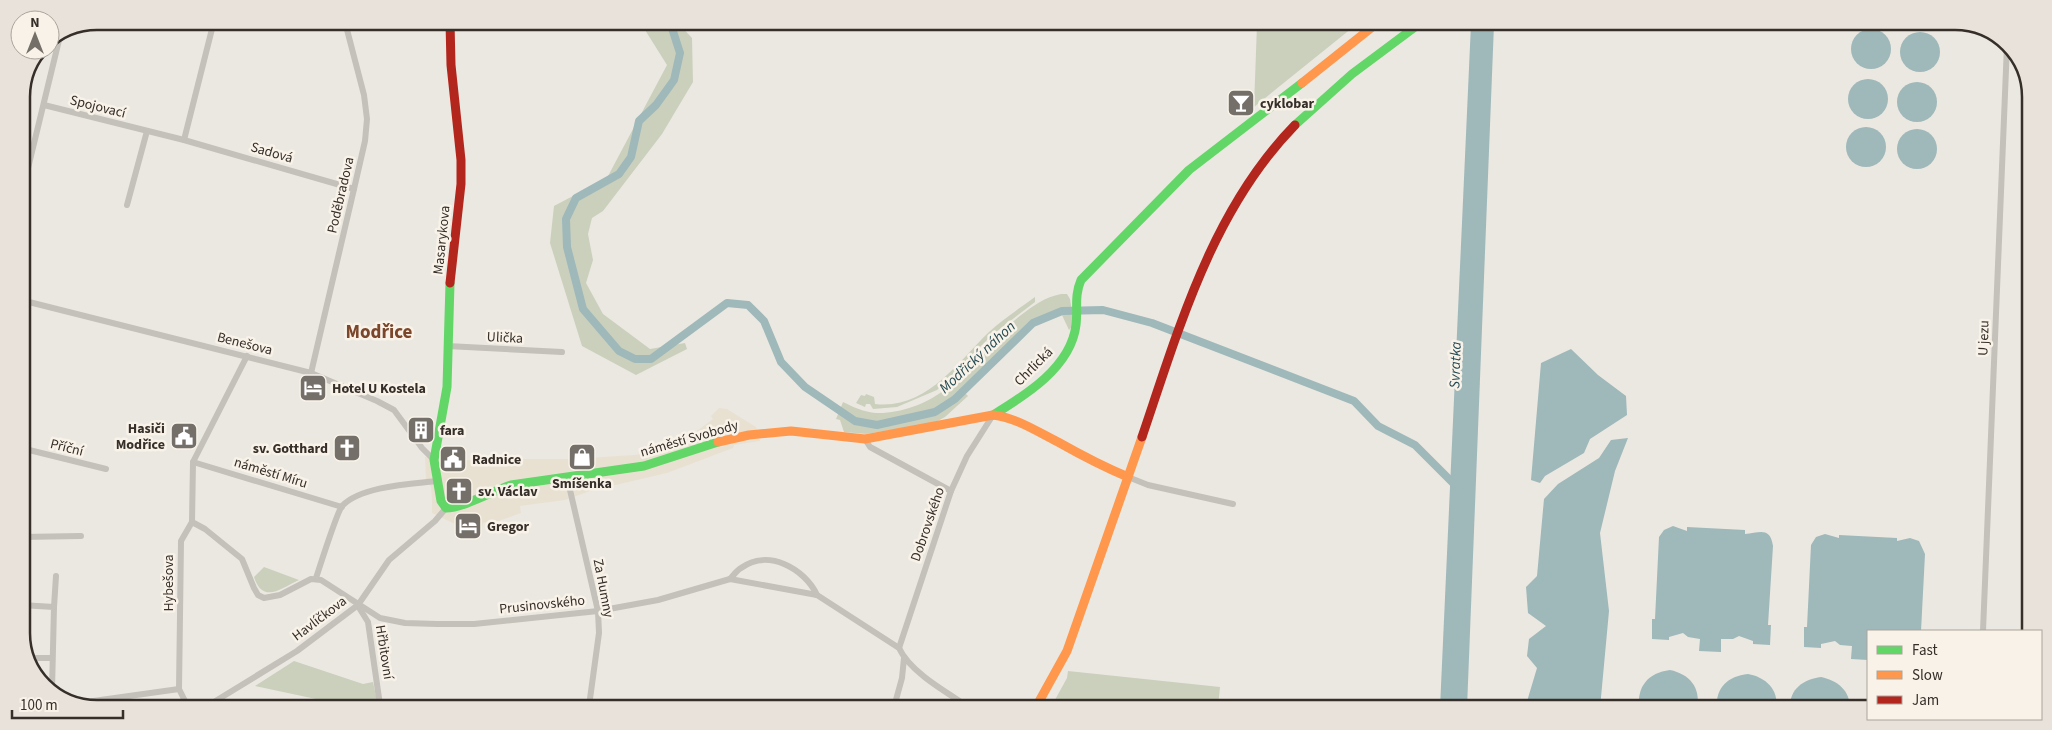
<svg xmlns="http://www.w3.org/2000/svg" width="2052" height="730" viewBox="0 0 2052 730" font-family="'Source Sans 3',sans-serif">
<rect width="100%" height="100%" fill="#ebe8e1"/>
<g fill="#cbd0bd">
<path d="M640 22H677L692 38 693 82 662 134 603 211 592 218 588 234 593 260 586 283 603 314 650 349 685 343 687 349 636 375 582 346 550 243 554 206 607 178 667 65Z"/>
<path d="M1257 24H1357L1254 107Z"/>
<path d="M1061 294H1067L1070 299 1074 324 1069 330 1061 313 1034 325 964 392 968 396 945 417 934 423 866 434 844 432 840 420 836 419 843 402C853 407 864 412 876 413 898 414 927 404 944 390 955 380 965 367 975 356 990 342 1005 328 1021 315 1033 306 1045 297 1061 294Z"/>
<path d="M1035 297V302L992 335 937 390 897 407 873 409 870 404H866L865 407 856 403 861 395 865 396 866 394 874 397 875 404C926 410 957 363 989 332 1003 319 1020 308 1035 297Z"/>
<path d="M264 567 299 580C280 589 263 604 254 577Z"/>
<path d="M294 661 363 684 373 682 378 705H344L255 686Z"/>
<path d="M1068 671 1220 687 1218 707H1051L1067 678Z"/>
</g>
<path fill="#e8e1d2" d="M719 408 727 409 756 427 760 441 734 445 733 448 667 473 590 491 565 500 520 506 521 513 493 523 492 520 483 523 482 528 477 516 455 524 432 513V499L431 487 426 480 425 457 458 461 469 460 486 462 507 461V459H573L635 455 652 452 686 439 713 419 711 416Z"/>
<g fill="#9fb8ba">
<path d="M1471 24H1494L1467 708H1440Z"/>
<circle cx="1871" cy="49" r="20"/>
<circle cx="1920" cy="52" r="20"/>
<circle cx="1868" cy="99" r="20"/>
<circle cx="1917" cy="102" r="20"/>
<circle cx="1866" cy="147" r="20"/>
<circle cx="1917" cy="149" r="20"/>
<path d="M1571 349 1598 375 1626 396 1627 415 1590 439 1584 453 1545 476 1540 483 1531 480 1541 363Z"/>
<path d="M1628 438 1615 471 1600 533 1609 611 1600 708H1525L1537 668 1527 656 1529 639 1546 626 1528 613 1526 587 1537 576 1544 499 1558 484 1599 458 1611 440Z"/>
<path d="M1673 526 1687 531V527L1745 530V534C1759 533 1770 526 1773 546L1768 625H1771L1770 645 1753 644V641L1739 636 1733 639H1721V652L1699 651 1700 639 1688 637 1683 633 1669 637V640L1652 639V619H1655L1659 537 1664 530Z"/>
<path d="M1825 534 1839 538V535L1897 538V541L1910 538 1919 541 1925 554 1921 631H1868V660L1851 659 1852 646 1840 645 1835 641 1821 644V648L1804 647V627H1807L1811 545 1816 537Z"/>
<path d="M1670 670C1689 674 1701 687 1697 708H1639C1637 686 1648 673 1670 670Z"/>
<path d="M1748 674C1765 677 1779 689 1776 708H1717C1715 688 1728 676 1748 674Z"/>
<path d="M1821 677C1838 681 1850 690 1850 709L1790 708C1789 689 1804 679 1821 677Z"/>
</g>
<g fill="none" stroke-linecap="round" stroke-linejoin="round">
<path stroke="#9fb8ba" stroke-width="8" d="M668 22 671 25 680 53 674 80 656 105 639 121 631 157 619 174 576 198 566 219 567 247 583 309 619 351 635 359H651L727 303 748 305 764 321 781 362 805 387 855 421 877 425 935 412 955 399 1033 323 1062 311 1103 310 1152 323 1354 401 1378 426 1415 445 1458 488"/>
<g stroke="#c4c0ba" stroke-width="6">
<path d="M44 105 184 140 354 189"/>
<path d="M184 140 214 21"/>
<path d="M21 197 60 36"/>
<path d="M127 205 147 131"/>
<path d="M21 300 311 373 377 401 394 410 422 448 434 460"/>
<path d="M447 346 562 352"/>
<path d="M311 373 354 189 365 141 367 119 364 95 345 22"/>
<path d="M865 439 870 447 951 491"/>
<path d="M21 448 106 469"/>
<path d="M193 462 342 507"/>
<path d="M567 477 598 611 599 633 589 706"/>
<path d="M1128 477 1148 485 1233 504"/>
<path d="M192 522 205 529 242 559 254 588 258 595 264 598 280 595 311 579 321 580 380 618 405 623 437 624H474L598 611 658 600 730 579 817 595 899 648C910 672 946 692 969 707"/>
<path d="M21 537 81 536"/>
<path d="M316 578C320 566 337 512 342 506 361 486 411 484 437 481"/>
<path d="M730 579C733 576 737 570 741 568 768 548 805 569 817 595"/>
<path d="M21 605 54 607 52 690"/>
<path d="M358 606 368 622 380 705"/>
<path d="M54 607 56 576"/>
<path d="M1983 631 2007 45"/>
<path d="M899 648 951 491 967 456 993 415"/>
<path d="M29 658H52"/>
<path d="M72 704 179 689"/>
<path d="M187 705 179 689 181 541 192 522 193 462 247 356"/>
<path d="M209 705 297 651 358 605 389 560 435 521 446 508"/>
<path d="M894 707 902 678 904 658"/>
</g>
<g stroke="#63d668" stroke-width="9">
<path d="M1295 125 1352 74 1419 24"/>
<path d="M450 283 447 387 434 460 441 501 446 508C463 508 493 491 511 485L644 466 718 442"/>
<path d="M993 415C1026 395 1071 367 1076 325 1078 309 1074 296 1081 280L1189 170 1302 83"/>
</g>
<g stroke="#ff974d" stroke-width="9">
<path d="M1302 83 1376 24"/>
<path d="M718 442 749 435 791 431 865 439 993 415C1017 418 1036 431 1058 442 1081 455 1104 467 1128 477"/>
<path d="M1036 707 1067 651 1142 437"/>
</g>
<g stroke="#b3261e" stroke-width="9">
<path d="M450 22 451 65 461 160V184L450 283"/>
<path d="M1142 437C1179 328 1212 210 1295 125"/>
</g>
</g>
<defs>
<g id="bar-square" transform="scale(1.4375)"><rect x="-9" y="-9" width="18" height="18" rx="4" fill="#756f69" stroke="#f8f2e9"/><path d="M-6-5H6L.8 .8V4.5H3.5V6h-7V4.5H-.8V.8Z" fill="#fff"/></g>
<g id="hotel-square" transform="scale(1.4375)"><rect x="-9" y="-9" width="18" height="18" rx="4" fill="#756f69" stroke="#f8f2e9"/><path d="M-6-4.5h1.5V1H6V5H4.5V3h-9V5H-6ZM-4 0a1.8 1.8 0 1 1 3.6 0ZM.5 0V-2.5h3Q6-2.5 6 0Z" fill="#fff"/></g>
<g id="building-square" transform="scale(1.4375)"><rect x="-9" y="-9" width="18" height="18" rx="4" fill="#756f69" stroke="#f8f2e9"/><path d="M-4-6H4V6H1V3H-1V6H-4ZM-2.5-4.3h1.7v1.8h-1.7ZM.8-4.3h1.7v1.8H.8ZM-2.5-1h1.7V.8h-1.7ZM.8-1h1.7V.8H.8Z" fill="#fff"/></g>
<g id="civic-square" transform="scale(1.4375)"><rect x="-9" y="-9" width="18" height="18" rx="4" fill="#756f69" stroke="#f8f2e9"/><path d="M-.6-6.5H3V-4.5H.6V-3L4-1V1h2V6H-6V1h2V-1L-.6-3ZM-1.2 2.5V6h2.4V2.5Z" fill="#fff"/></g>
<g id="church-square" transform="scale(1.4375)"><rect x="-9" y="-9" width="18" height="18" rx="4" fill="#756f69" stroke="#f8f2e9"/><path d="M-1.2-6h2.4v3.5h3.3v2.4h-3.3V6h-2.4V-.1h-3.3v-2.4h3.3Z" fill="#fff"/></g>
<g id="shop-square" transform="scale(1.4375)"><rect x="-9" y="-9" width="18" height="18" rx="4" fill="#756f69" stroke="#f8f2e9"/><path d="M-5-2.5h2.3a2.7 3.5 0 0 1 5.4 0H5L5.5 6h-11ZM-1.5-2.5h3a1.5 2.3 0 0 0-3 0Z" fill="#fff"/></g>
</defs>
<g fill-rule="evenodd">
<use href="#bar-square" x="1241" y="103"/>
<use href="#hotel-square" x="313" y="388"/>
<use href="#building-square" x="421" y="430"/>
<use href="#civic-square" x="184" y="436"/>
<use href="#church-square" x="347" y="448"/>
<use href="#shop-square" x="582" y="457"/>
<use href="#civic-square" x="453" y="459"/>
<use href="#church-square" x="459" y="491"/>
<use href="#hotel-square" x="468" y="526"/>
</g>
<g text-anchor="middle" stroke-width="5" stroke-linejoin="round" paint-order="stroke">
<g font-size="14" font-weight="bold" fill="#352e29" stroke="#f8f2e9" text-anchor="start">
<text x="1260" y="108">cyklobar</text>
<text x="332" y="393">Hotel U Kostela</text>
<text x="165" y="433" text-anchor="end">Hasiči<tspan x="165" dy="16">Modřice</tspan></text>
<text x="440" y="435">fara</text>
<text x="328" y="453" text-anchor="end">sv. Gotthard</text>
<text x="472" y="464">Radnice</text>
<text x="582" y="488" text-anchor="middle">Smíšenka</text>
<text x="478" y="496">sv. Václav</text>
<text x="487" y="531">Gregor</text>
</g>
<g font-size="14" fill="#352e29" stroke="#f8f2e9">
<text transform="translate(98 106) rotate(14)" y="5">Spojovací</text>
<text transform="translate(272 152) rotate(16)" y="5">Sadová</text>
<text transform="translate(340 195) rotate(-77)" y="5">Poděbradova</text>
<text transform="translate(441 240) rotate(-84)" y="5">Masarykova</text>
<text transform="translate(505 337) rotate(3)" y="5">Ulička</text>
<text transform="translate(1983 338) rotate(-88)" y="5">U jezu</text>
<text transform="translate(245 343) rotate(14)" y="5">Benešova</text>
<text transform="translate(1033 366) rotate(-45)" y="5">Chrlická</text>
<text transform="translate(689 438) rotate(-16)" y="5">náměstí Svobody</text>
<text transform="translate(67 447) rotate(14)" y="5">Příční</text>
<text transform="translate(271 472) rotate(17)" y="5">náměstí Míru</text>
<text transform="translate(927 524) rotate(-71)" y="5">Dobrovského</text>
<text transform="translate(168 583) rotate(-90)" y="5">Hybešova</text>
<text transform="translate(604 588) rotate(79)" y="5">Za Humny</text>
<text transform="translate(542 604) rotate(-6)" y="5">Prusinovského</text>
<text transform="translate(319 618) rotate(-37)" y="5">Havlíčkova</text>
<text transform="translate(385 652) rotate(81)" y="5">Hřbitovní</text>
</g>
<g font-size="15" font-style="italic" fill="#234a52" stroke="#f8f2e9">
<text transform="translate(977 357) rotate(-43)" y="5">Modřický náhon</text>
<text transform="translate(1455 365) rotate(-88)" y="5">Svratka</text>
</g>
<g font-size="19" font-weight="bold" fill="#7b462a" stroke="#f8f2e9">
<text x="379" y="338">Modřice</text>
</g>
</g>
<path d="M0 0H2052V730H0ZM97 30H1955A67 67 0 0 1 2022 97V633A67 67 0 0 1 1955 700H97A67 67 0 0 1 30 633V97A67 67 0 0 1 97 30Z" fill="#e8e2da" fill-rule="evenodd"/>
<path fill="none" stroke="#352e29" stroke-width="2.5" d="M97 30H1955A67 67 0 0 1 2022 97V633A67 67 0 0 1 1955 700H97A67 67 0 0 1 30 633V97A67 67 0 0 1 97 30Z"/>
<rect x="1867" y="630" width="175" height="90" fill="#f8f2e9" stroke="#aaa49c"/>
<rect x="1877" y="646" width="25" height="8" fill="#63d668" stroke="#aaa49c"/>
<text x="1912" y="655" font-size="15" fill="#352e29">Fast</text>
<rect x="1877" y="671" width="25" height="8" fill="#ff974d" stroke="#aaa49c"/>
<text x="1912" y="680" font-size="15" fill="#352e29">Slow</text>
<rect x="1877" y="696" width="25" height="8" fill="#b3261e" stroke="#aaa49c"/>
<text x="1912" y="705" font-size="15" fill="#352e29">Jam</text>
<g transform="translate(35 35)"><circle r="24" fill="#f8f2e9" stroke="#aaa49c"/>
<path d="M0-4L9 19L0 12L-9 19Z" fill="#756f69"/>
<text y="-8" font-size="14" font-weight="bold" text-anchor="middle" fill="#352e29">N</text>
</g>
<path d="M12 710v8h111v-8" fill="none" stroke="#352e29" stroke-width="2.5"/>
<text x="20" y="710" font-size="15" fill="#352e29" stroke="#f8f2e9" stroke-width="4" paint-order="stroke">100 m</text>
</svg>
